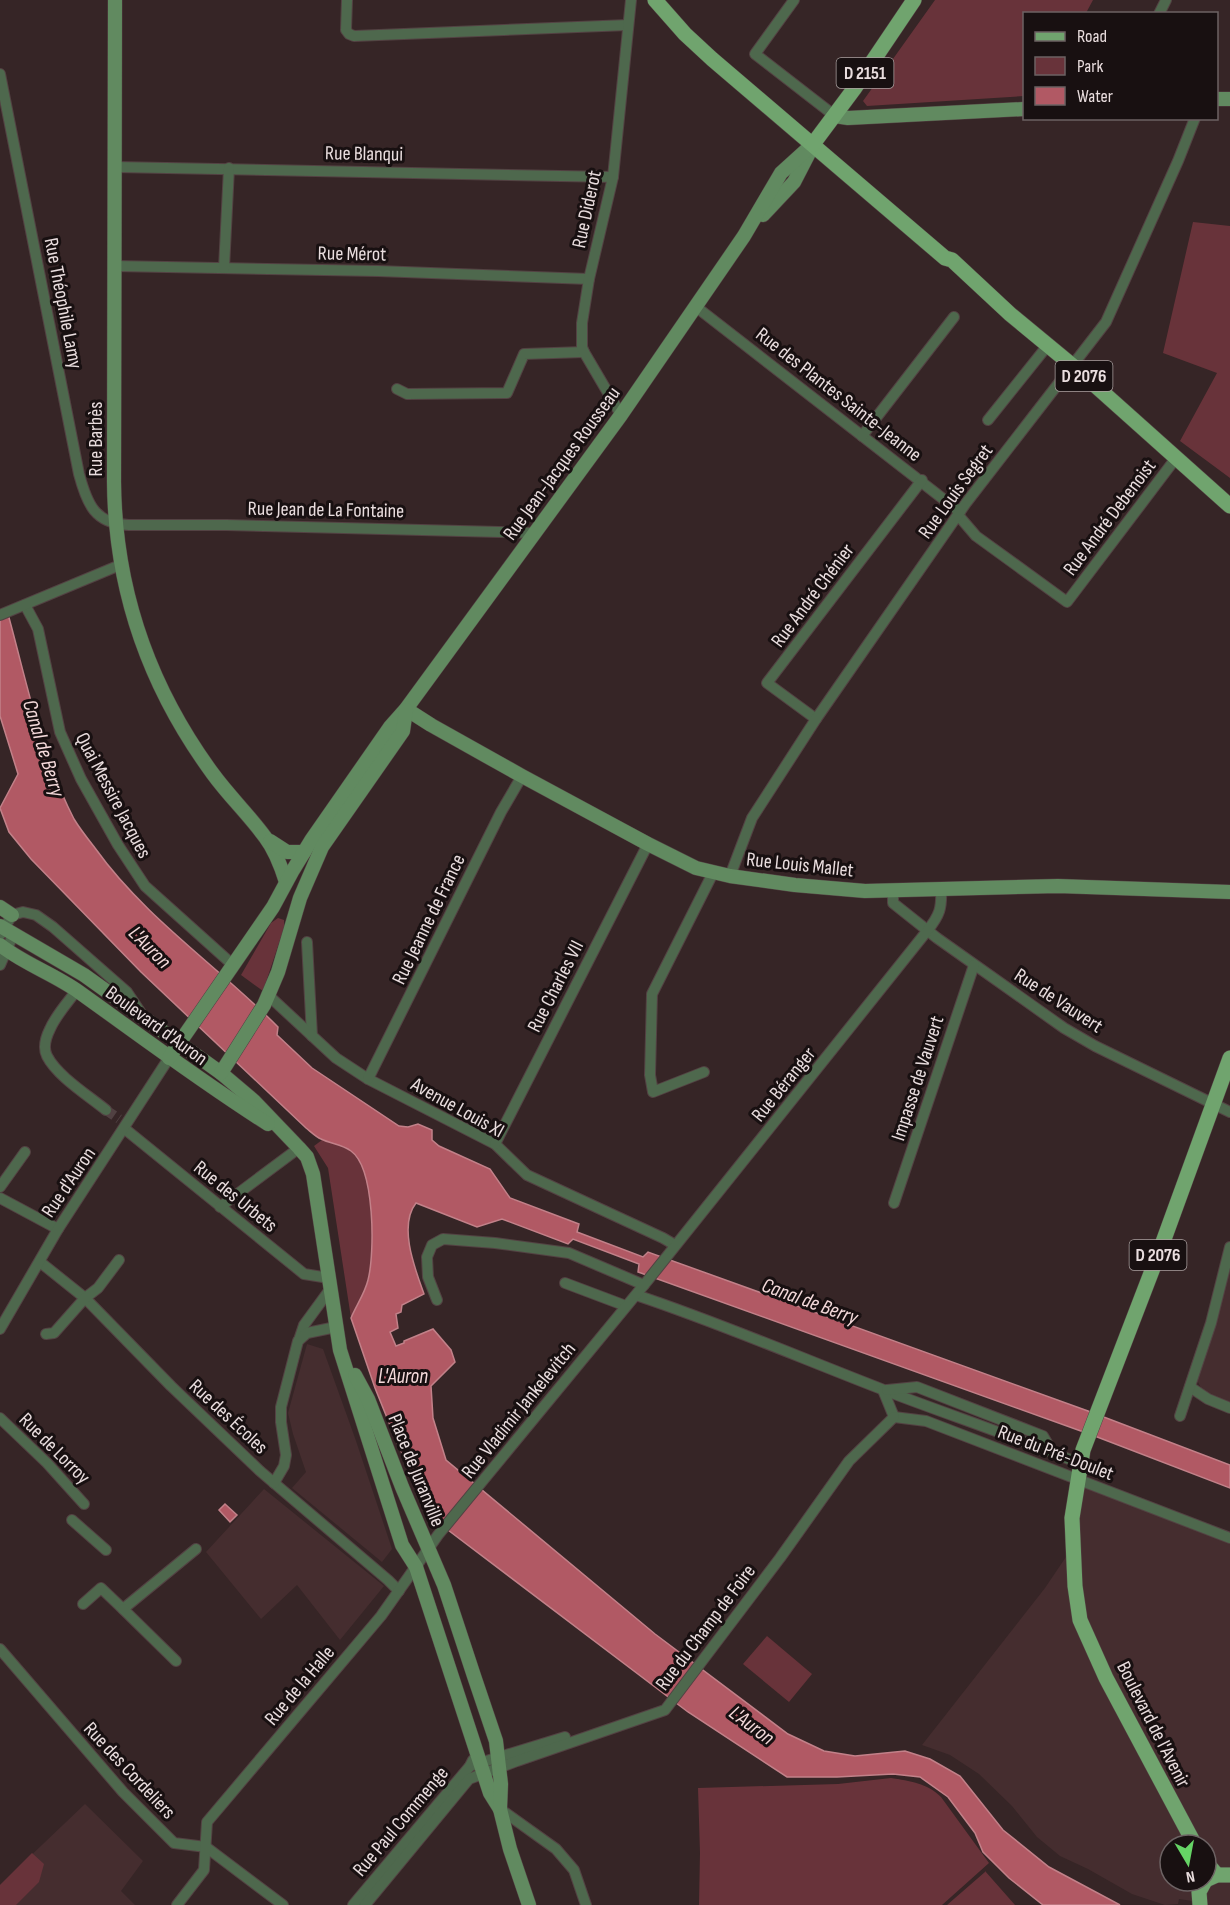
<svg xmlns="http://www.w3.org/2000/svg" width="1230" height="1905" viewBox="0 0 1230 1905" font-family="'Sofia Sans Condensed',sans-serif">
<rect width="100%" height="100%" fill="#362526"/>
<g fill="#452d2f" fill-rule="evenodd">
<path d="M1230 1263V1405L1203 1392 1196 1378Z"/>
<path d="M307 1344 323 1349 355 1438 392 1549 382 1562 292 1488 306 1472 293 1434 288 1413Z"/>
<path d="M1078 1480 1230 1536V1905H1200L1199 1902 1179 1899 1178 1904 1165 1905 1132 1894 1088 1869 1060 1856 1037 1837 1012 1806 979 1774 950 1755 922 1745 1045 1588 1072 1548ZM1170 1845H1206V1881H1170Z"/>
<path d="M264 1489 384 1586 340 1640 297 1585 261 1619 206 1552Z"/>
<path d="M85 1804 143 1861 121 1891 135 1905H0V1885Z"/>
</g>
<g fill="#68333a">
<path d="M935 0H1093L1086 13 1024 14V96L867 106 863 101Z"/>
<path d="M1193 222 1230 226V478L1180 441 1217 373 1163 353Z"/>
<path d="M278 918 284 920V928L263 991 241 975 271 923Z"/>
<path d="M322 1140C332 1142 343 1144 352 1151 375 1169 375 1253 368 1280 365 1293 356 1306 351 1318L328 1168 314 1146Z"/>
<path d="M767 1636 812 1674 789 1702 743 1664Z"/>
<path d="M891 1778C910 1781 927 1783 941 1797L989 1863 942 1905H699L700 1853 698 1788 838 1784Z"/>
<path d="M32 1853 44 1864 39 1882 16 1905H0V1885Z"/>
<path d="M985 1871 1015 1905H947L985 1872Z"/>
</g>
<g fill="#b15964" stroke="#c28189" stroke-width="1.5">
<path d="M8 614C27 683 41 755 74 819 80 829 88 839 95 848 146 919 218 966 278 1027L277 1035 312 1068 399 1126 408 1127 418 1124 432 1130V1140L439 1146 490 1169 510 1198 579 1224 577 1232 643 1257 648 1252 1088 1411 1230 1465V1488L1092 1435 638 1272 639 1264 573 1239 568 1244 502 1219 477 1227 416 1203C398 1226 415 1269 424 1294L402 1305 401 1312 396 1314 398 1328 390 1332 396 1346 404 1343V1341L433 1329 451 1350 455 1362 431 1386 433 1418 446 1460 655 1634 788 1734 824 1751 855 1756 905 1751 930 1759 960 1776 1003 1830 1049 1867 1120 1905H1043L1009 1878 983 1852 975 1833 948 1797 920 1777 893 1774 837 1777H787L688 1712 448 1530 423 1497 398 1445 375 1388 351 1318C356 1306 365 1293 368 1280 375 1253 375 1168 351 1151 342 1144 331 1144 321 1139 316 1137 311 1132 306 1128L141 972 31 859 9 832 0 808 18 774 0 716V618Z"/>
<path d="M225 1504 237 1515 230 1522 219 1510Z"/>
</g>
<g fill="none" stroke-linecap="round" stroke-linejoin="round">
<path stroke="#514142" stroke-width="10" stroke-dasharray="10 5" stroke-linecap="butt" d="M106 1110 119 1119"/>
<g stroke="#534243" stroke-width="12">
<g id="street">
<path d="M347 0 346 30 349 34 354 36 628 25"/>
<path d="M794 0 755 54 835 116"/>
<path d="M1159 14 1166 0"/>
<path d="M0 74 79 474C87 504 95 524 129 525H226L536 533"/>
<path d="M115 167 613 177"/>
<path d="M115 266 378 271 589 279"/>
<path d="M224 268 229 168"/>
<path d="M695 306 960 512"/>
<path d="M397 389 407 394 507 393 524 354 584 352"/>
<path d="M621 415 584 352 582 347V323L589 279 613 177 631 0"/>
<path d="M988 420 1048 345"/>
<path d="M862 436 954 317"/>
<path d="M958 515 976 536 1067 602 1176 458"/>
<path d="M25 605 38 629 60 732 81 779 118 845 145 886 233 965"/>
<path d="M0 615 120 565"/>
<path d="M816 719 767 683 922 480"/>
<path d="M730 876 752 818 816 719 966 503 1106 322 1178 161 1195 118"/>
<path d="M893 891V903L937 938 1064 1028 1095 1046 1230 1112"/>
<path d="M0 935 12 915 23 912 36 915 53 927 127 992 141 1013"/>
<path d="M307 942 312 1036"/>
<path d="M0 965 13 935"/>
<path d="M77 990C68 1002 56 1015 50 1029 46 1037 43 1048 47 1056 57 1076 89 1096 106 1110"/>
<path d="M268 995 336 1058 368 1079 495 1144 527 1175 663 1238 675 1245"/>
<path d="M704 1072 653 1092 650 1075 652 994 713 873"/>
<path d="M368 1079 501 812 522 776"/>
<path d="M125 1129 304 1274 329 1278"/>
<path d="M495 1144 648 844"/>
<path d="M0 1187 25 1152"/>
<path d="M0 1198 58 1229"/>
<path d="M894 1203 974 965"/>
<path d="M220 1207 299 1148"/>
<path d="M40 1262 85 1298 171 1386 260 1471 388 1580 399 1591"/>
<path d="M565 1283 626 1306"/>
<path d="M636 1295C720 1323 801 1358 884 1390 949 1415 1016 1437 1081 1464"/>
<path d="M437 1300 428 1277 427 1257 432 1245 443 1239 495 1243 569 1253 644 1285"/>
<path d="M0 1329 58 1229 169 1058"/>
<path d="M46 1334 54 1333 85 1298 98 1288 119 1260"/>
<path d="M299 1340 304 1325 331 1288"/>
<path d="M1190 1387 1208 1399 1230 1408"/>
<path d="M883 1390 894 1417"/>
<path d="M887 1390 917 1387 1043 1436 1053 1453"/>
<path d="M1180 1416 1211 1323 1230 1247"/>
<path d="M894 1417 926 1421 1230 1538"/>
<path d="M0 1418 47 1463 84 1504"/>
<path d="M274 1483 284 1466 286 1455 281 1422V1407L298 1341 307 1333 336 1327"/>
<path d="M72 1520 106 1550"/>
<path d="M83 1604 101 1588 123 1609 196 1549"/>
<path d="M123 1609 176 1661"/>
<path d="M0 1649 123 1792 174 1843 206 1847 283 1905"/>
<path d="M470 1766 565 1737"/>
<path d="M500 1809 556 1849 574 1870 586 1905"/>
<path d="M177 1905 204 1870 207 1822 381 1616 438 1535 648 1280 927 931C940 915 942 908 941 888"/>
<path d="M353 1905 470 1766 473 1760"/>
<path d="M365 1905 469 1779 517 1761 665 1710 780 1558 849 1461 894 1417"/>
</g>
</g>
<g stroke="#534243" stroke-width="15">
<g id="secondary">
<path d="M115 0 114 482C115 590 149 687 213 774 229 796 249 815 265 837 275 850 281 866 286 882"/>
<path d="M1216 99H1230"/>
<path d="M835 116 848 118 1024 109"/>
<path d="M763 215 794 182 810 151"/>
<path d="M406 709 431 725 522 776 648 844 696 868 730 876 795 885 865 891 1058 886 1230 892"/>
<path d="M270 841 287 852H304"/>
<path d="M0 907 12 915"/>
<path d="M0 926 84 975 221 1073 254 1101 299 1148 307 1157 313 1174 340 1350 402 1545 416 1567 490 1793 500 1809"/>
<path d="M0 945C24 964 54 974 79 992 142 1037 203 1083 268 1124"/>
<path d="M169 1058 273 907 293 870 312 839 390 727 406 709 621 415 744 236 781 173 813 144"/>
<path d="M221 1073 264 1005 278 972 300 898 322 847 403 731 406 710"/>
<path d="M355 1375 368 1399 402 1487 444 1585 474 1676 496 1741 501 1784 500 1809 510 1849 529 1905"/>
</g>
</g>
<g stroke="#534243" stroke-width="16">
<g id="primary">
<path d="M655 0 685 34 712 59 945 258 952 260 1010 314 1079 371 1230 506"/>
<path d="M813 144 854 89 914 0"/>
<path d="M1195 1845 1106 1678 1080 1620 1075 1586 1072 1518 1083 1450 1163 1242 1230 1058"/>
<path d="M1206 1862 1217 1875"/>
<path d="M1206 1880 1217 1875H1230"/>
<path d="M1200 1905 1199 1892 1205 1881"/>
</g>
</g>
<use href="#street" stroke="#4e684d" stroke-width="10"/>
<use href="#secondary" stroke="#618a60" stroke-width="14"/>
<use href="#primary" stroke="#70a46e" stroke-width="15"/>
</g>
<g text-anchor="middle" stroke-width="6" stroke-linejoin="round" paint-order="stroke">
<g fill="#181011" stroke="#aaa0a0" stroke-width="1.5">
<rect x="836.5" y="58" width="57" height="30" rx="4.5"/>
<rect x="1055.5" y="361" width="57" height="30" rx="4.5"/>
<rect x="1129.5" y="1240" width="57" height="30" rx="4.5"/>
</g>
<g font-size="18" font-weight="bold" fill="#e9ddde">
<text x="865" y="79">D 2151</text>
<text x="1084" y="382">D 2076</text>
<text x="1158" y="1261">D 2076</text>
</g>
<g font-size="20" fill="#e9ddde" stroke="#181011">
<text transform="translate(364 153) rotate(1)" y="7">Rue Blanqui</text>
<text transform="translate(586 209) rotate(-78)" y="7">Rue Diderot</text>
<text transform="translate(352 253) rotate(1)" y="7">Rue Mérot</text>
<text transform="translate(64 303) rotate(79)" y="7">Rue Théophile Lamy</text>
<text transform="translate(839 394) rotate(38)" y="7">Rue des Plantes Sainte-Jeanne</text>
<text transform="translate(95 439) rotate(-90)" y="7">Rue Barbès</text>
<text transform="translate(561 463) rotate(-54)" y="7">Rue Jean-Jacques Rousseau</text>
<text transform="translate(955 491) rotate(-54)" y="7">Rue Louis Segret</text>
<text transform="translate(326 509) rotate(1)" y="7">Rue Jean de La Fontaine</text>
<text transform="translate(1109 517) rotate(-53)" y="7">Rue André Debenoist</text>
<text transform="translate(812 595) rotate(-53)" y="7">Rue André Chénier</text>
<text transform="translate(114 795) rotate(62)" y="7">Quai Messire Jacques</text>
<text transform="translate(800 864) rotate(6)" y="7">Rue Louis Mallet</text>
<text transform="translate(428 919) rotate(-64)" y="7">Rue Jeanne de France</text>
<text transform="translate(555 986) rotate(-63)" y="7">Rue Charles VII</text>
<text transform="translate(1059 1000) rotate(33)" y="7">Rue de Vauvert</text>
<text transform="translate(157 1025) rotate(36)" y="7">Boulevard d'Auron</text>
<text transform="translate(917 1078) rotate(-72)" y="7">Impasse de Vauvert</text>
<text transform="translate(783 1084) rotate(-51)" y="7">Rue Béranger</text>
<text transform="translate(458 1107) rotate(29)" y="7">Avenue Louis XI</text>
<text transform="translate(68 1182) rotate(-56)" y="7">Rue d'Auron</text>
<text transform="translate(236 1196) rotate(39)" y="7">Rue des Urbets</text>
<text transform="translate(518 1410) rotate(-51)" y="7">Rue Vladimir Jankelevitch</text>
<text transform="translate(229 1416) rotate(43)" y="7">Rue des Écoles</text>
<text transform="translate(55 1448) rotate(45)" y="7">Rue de Lorroy</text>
<text transform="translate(1056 1452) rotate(21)" y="7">Rue du Pré-Doulet</text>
<text transform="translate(417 1470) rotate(68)" y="7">Place de Juranville</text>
<text transform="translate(705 1627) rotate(-53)" y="7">Rue du Champ de Foire</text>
<text transform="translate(299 1685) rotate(-50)" y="7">Rue de la Halle</text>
<text transform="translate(1154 1724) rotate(63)" y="7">Boulevard de l'Avenir</text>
<text transform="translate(130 1770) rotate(47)" y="7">Rue des Cordeliers</text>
<text transform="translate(400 1821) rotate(-50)" y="7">Rue Paul Commenge</text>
</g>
<g font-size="21" font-style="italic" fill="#f4dadb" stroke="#181011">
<text transform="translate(44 748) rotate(73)" y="7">Canal de Berry</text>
<text transform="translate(150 947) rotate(45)" y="7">L'Auron</text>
<text transform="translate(810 1301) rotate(20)" y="7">Canal de Berry</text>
<text x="403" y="1383">L'Auron</text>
<text transform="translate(752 1725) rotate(37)" y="7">L'Auron</text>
</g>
</g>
<rect x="1023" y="12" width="195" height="108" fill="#181011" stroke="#6c6263" stroke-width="1.5"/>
<rect x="1035" y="32" width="30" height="9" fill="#70a46e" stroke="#6c6263" stroke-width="1.5"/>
<text x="1077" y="42" font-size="18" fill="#e9ddde">Road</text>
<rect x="1035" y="57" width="30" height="18" fill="#68333a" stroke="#6c6263" stroke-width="1.5"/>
<text x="1077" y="72" font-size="18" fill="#e9ddde">Park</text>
<rect x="1035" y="87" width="30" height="18" fill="#b15964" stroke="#6c6263" stroke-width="1.5"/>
<text x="1077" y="102" font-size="18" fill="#e9ddde">Water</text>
<g transform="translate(1188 1863) rotate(170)"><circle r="28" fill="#181011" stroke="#6c6263" stroke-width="1.5"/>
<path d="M0-4.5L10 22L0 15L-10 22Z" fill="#66d466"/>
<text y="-9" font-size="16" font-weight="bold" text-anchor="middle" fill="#e9ddde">N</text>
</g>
</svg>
